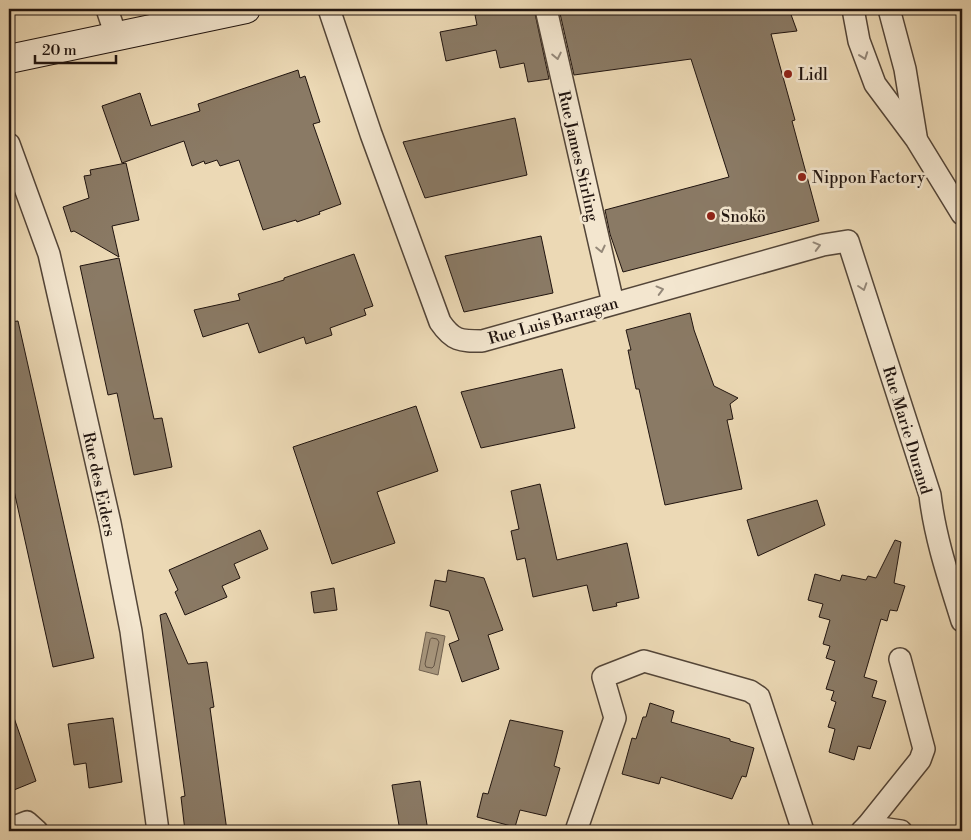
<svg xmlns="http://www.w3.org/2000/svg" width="971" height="840" viewBox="0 0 971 840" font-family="'Libre Bodoni',serif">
<rect width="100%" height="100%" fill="#ecd9b5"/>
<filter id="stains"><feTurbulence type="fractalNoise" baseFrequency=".004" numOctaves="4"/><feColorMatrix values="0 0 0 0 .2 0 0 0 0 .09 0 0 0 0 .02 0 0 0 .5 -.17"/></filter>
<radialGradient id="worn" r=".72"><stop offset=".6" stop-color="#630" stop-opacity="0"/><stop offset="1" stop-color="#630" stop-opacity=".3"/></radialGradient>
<path fill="#a7967d" stroke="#716251" d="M426 632 445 636 438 675 419 670Z"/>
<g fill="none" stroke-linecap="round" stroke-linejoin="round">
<path stroke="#645546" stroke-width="1" d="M432 638 437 639 439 642 434 666 432 668 426 667 425 664 430 640Z"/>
</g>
<g fill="#8a7a65" stroke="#20140f">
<path d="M500 9H534L549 79 528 82 524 63 500 68 496 50 446 61 440 32 477 25 475 15Z"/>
<path d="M559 9H789L797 31 771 34 795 120 792 121 819 221 623 272 610 234 605 210 729 177 691 59 574 75Z"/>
<path d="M298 70 300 78 305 76 320 122 313 124 341 204 319 212 320 214 297 222 296 220 263 230 239 160 220 166 217 160 205 164 204 161 192 166 184 141 122 163 102 106 140 93 151 126 200 111 198 104Z"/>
<path d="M515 118 527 175 425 198 403 142Z"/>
<path d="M126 163 139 220 112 226 119 257 74 231 71 232 63 207 89 198 84 176 91 175 90 170Z"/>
<path d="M541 236 553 293 464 312 445 256Z"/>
<path d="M354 254 373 306 364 309 366 315 330 328 332 335 306 344 304 337 259 353 248 323 203 337 194 310 240 300 238 294 284 280V278Z"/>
<path d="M119 258 154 419 162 418 172 467 134 475 117 393 108 395 80 266Z"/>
<path d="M690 313 694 330 714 386 738 398 730 404 733 419 727 420 742 489 665 505 639 389H636L628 350H631L626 330Z"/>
<path d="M18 321 94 658 53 667 9 468V322Z"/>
<path d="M562 369 575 428 481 448 461 392Z"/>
<path d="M416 406 438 471 377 492 395 543 332 564 293 447Z"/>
<path d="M540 484 557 560 627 543 639 598 616 603 617 606 593 611 587 585 533 597 525 558 517 560 511 531 519 529 511 491Z"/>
<path d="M817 500 825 525 758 556 747 520Z"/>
<path d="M260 530 268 549 234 564 240 578 222 586 227 597 185 615 175 592 178 590 169 570Z"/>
<path d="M895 540 901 542 894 583 905 586 897 611 890 610 887 621 881 619 864 677 877 681 872 697 886 701 870 749 858 746 854 760 829 752 835 729 828 727 836 702 831 700 834 691 826 689 835 661 826 658 830 646 823 644 830 620 819 617 823 604 808 600 815 574 840 581 842 575 866 580 868 576 876 578Z"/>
<path d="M448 570 484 578 503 630 488 635 499 669 462 682 449 644 459 640 449 611 430 606 435 580 446 582Z"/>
<path d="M334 588 337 610 314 613 311 592Z"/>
<path d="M166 613 188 664 207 662 214 707 210 708 227 831H185L181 797 185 796 160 615Z"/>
<path d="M650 703 674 711 671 722 730 739V741L754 748 746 777 742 776 732 799 661 777 659 784 622 774 632 738 636 739 643 717H646Z"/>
<path d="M9 712H12L36 781 9 792Z"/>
<path d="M113 718 122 782 89 788 86 763 74 765 68 724Z"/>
<path d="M510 720 563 731 554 766 560 768 546 816 520 810 515 827 477 817 483 793 488 794Z"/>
<path d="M420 781 428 831H400L392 785Z"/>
</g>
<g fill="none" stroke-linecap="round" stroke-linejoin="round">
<g stroke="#534538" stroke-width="24">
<g id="minor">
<path d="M107 9 116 36"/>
<path d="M329 9 371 134 440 322C453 341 460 341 482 341L823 245 848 241 930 495C935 538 949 579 962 621"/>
<path d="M546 9 613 303"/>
<path d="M853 9 859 41 875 84 916 139 962 214"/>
<path d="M889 9 905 69 916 136"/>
<path d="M9 144 49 254 110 523 131 631 158 831"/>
<path d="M867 826 920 760 924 749 900 659"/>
<path d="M9 829 27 822 37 831"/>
<path d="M576 831 615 718 603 677 644 661 750 691 759 697 803 831"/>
<path d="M862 831 867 826 901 831"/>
</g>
</g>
<g stroke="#20140f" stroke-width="30">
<path id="secondary" d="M9 59 246 9"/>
</g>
<use href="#minor" stroke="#f3e6cf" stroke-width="21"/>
<use href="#secondary" stroke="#f3e6cf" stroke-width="28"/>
</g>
<defs><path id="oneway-chevron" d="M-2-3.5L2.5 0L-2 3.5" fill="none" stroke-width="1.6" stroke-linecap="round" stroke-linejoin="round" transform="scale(1.25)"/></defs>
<g stroke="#948879">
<use href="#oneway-chevron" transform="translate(557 56) rotate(78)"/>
<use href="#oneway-chevron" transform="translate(864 56) rotate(70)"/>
<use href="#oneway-chevron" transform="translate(817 246) rotate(-15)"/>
<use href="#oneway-chevron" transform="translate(601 249) rotate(77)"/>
<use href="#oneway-chevron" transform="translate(863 287) rotate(72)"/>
<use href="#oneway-chevron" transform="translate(660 290) rotate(-15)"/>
</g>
<g fill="#8f2418" stroke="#f3e6cf" stroke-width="2">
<circle cx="788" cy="74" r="5"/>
<circle cx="802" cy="177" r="5"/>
<circle cx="711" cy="216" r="5"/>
</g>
<g text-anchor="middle" stroke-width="5" stroke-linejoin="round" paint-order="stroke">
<g font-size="16" fill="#20140f" stroke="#f3e6cf" text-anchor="start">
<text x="798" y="80">Lidl</text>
<text x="812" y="183">Nippon Factory</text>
<text x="721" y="222">Snokö</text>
</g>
<g font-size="16" fill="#20140f" stroke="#f3e6cf">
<text transform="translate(579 156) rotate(77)" y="6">Rue James Stirling</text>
<text transform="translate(553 320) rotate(-16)" y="6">Rue Luis Barragan</text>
<text transform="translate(908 430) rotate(73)" y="6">Rue Marie Durand</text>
<text transform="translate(100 484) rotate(78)" y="6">Rue des Eiders</text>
</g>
</g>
<rect width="971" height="840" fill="none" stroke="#ecd9b5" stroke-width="30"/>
<rect x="10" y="10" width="951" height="820" fill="none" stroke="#20140f" stroke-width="2.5"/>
<rect x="15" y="15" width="941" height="810" fill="none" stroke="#20140f"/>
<path d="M35 55v8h81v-8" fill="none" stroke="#20140f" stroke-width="2.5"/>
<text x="42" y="55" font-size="15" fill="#20140f" stroke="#f3e6cf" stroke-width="4" paint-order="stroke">20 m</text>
<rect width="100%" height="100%" filter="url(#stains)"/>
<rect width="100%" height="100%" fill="url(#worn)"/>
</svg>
